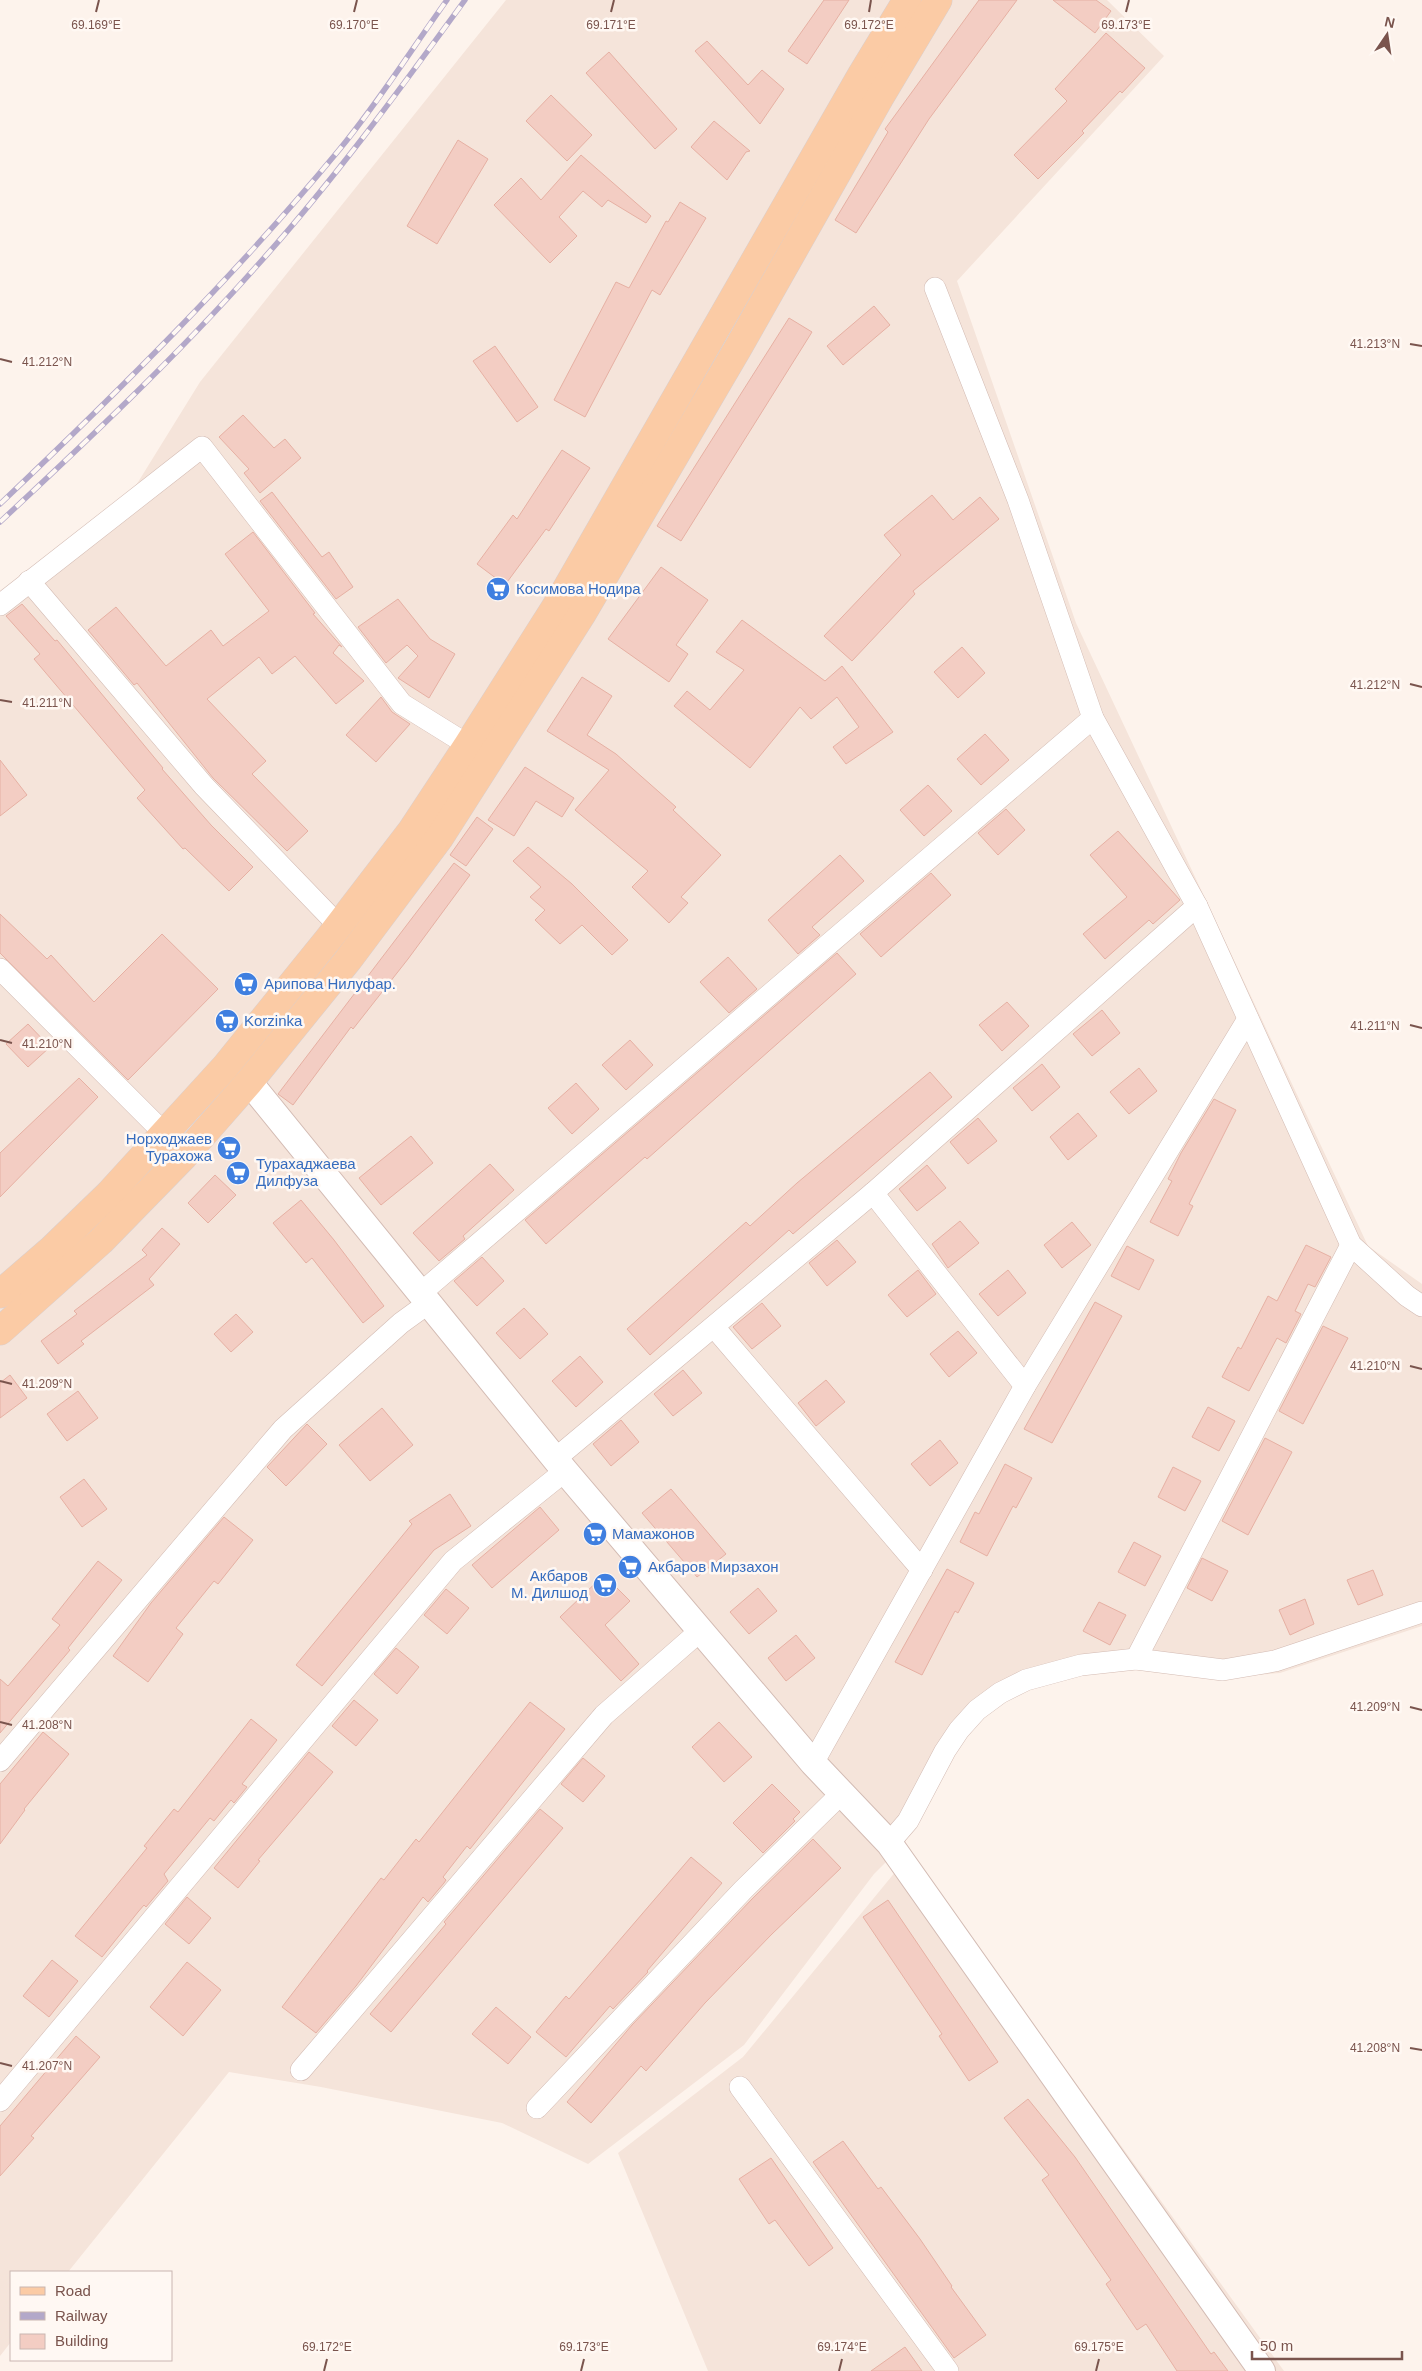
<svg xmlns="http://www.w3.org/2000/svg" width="1422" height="2371" viewBox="0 0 1422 2371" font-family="Helvetica,sans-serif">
<rect width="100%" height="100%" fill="#fdf3ec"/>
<g fill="#f5e4da">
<path d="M506 0H1107L1164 56 957 281 1076 623 1368 1246 1422 1284V1626L1280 1673 1222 1678 1113 1667 1016 1692 943 1736 905 1843 874 1874 744 2045 588 2164 502 2123 321 2087 229 2072 68 2272H11V2342L0 2356V601L135 487 200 382Z"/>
<path d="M910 1854 1284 2371H708L618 2153 743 2057Z"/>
</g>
<g fill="#f3cdc3" stroke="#e6b0a3">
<path d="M824 0H849L807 64 788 51Z"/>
<path d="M979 0H1017L929 119 856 233 835 220 888 132 885 129Z"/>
<path d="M1053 0H1096L1111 11 1095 33Z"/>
<path d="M1106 33 1145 68 1122 93 1120 91 1082 131 1084 133 1038 179 1014 155 1067 101 1055 89Z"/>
<path d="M707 41 748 85 762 70 784 89 760 124 695 51Z"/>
<path d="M609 52 677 129 655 149 586 73Z"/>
<path d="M551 95 592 135 567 161 526 121Z"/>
<path d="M714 121 750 151 746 152 727 180 691 147Z"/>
<path d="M458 140 488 159 437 244 407 226Z"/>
<path d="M581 155 651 216 646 223 608 200 602 207 583 191 559 217 577 236 550 263 494 205 521 178 541 200Z"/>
<path d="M680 202 706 218 660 295 652 290 585 417 554 400 616 282 629 288 666 221 668 222Z"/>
<path d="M874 306 890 325 843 365 827 346Z"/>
<path d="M789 318 812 332 681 541 657 526Z"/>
<path d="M495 346 538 407 517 422 473 361Z"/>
<path d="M243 415 274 448 285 439 301 458 260 493 244 473 249 469 219 437Z"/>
<path d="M562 450 590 468 549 531 546 529 505 585 477 564 513 515 517 519Z"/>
<path d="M272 492 322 557 329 552 353 587 336 599 260 501Z"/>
<path d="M932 495 953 520 980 497 999 519 913 591 915 594 852 661 824 636 901 555 884 535Z"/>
<path d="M253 532 315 613 313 614 342 647 339 645 333 653 364 681 336 704 295 656 272 674 259 657 207 699 266 761 252 774 308 831 287 851 213 778 137 683 134 685 88 630 116 607 166 666 211 630 223 646 269 611 225 554Z"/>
<path d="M661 567 708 600 676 645 688 654 669 682 608 639Z"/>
<path d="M398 599 430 639 455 654 429 698 398 678 418 656 407 645 386 663 358 627Z"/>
<path d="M22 604 55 641 57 640 163 768 162 769 211 825 253 867 229 891 185 848 183 849 137 798 145 790 34 659 40 654 6 616Z"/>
<path d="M742 620 825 681 842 666 893 732 846 764 833 747 859 727 837 697 811 719 800 707 750 768 674 706 687 691 710 710 744 670 716 652Z"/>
<path d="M962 647 985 673 958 698 934 672Z"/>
<path d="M582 677 612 696 587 735 616 754 676 807 673 810 721 855 681 897 688 903 669 923 632 887 648 871 575 810 609 770 547 731Z"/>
<path d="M381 697 392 712 410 724 376 762 346 735Z"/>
<path d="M985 734 1009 760 981 785 957 759Z"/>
<path d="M0 760 27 795 0 816Z"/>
<path d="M525 767 574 798 562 817 536 801 514 836 488 820Z"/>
<path d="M928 785 952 811 924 836 900 810Z"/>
<path d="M1006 809 1025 830 998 855 978 833Z"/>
<path d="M477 817 493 829 466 866 450 855Z"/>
<path d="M1118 831 1180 900 1153 924 1149 920 1105 959 1083 934 1127 897 1090 855Z"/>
<path d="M528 847 572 884 628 940 612 955 582 925 560 944 535 920 545 910 530 897 541 887 513 861Z"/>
<path d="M840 855 864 881 812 927 820 935 798 954 768 920Z"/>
<path d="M454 863 470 875 408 959 353 1029 351 1027 293 1105 278 1094Z"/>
<path d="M931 873 951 895 881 957 860 934Z"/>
<path d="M0 914 47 959 51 955 94 1002 162 934 218 989 128 1080 0 953Z"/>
<path d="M837 953 856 974 647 1159 645 1157 546 1244 525 1220Z"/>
<path d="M728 957 757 989 729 1013 700 982Z"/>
<path d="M1007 1002 1029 1026 1002 1051 979 1025Z"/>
<path d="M1102 1010 1120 1033 1092 1056 1073 1034Z"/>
<path d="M28 1024 50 1047 28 1067 6 1044Z"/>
<path d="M630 1040 653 1065 626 1090 602 1065Z"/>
<path d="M1042 1064 1060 1087 1032 1111 1013 1088Z"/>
<path d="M1139 1068 1157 1091 1129 1114 1110 1092Z"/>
<path d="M930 1072 952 1097 793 1234 789 1230 650 1355 627 1329 746 1222 750 1226 797 1183Z"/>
<path d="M79 1078 98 1097 0 1197V1153Z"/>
<path d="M576 1083 599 1109 572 1134 548 1108Z"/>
<path d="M1214 1099 1236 1110 1189 1204 1193 1206 1178 1236 1150 1222 1172 1181 1168 1179 1181 1153Z"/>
<path d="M1078 1113 1097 1136 1068 1160 1050 1137Z"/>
<path d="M978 1118 997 1141 968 1164 950 1142Z"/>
<path d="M411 1136 433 1163 381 1205 359 1178Z"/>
<path d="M490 1164 514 1190 463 1236 465 1239 439 1261 413 1233Z"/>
<path d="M927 1165 946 1188 917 1211 899 1189Z"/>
<path d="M215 1175 236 1195 208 1223 188 1203Z"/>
<path d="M301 1200 334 1240 384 1306 363 1323 312 1258 306 1263 273 1223Z"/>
<path d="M960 1221 979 1243 948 1268 932 1244Z"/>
<path d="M1072 1222 1091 1245 1062 1268 1044 1245Z"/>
<path d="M162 1228 180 1244 149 1279 154 1285 81 1341 84 1344 58 1364 41 1341 77 1314 74 1311 147 1255 142 1250Z"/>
<path d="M837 1240 856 1262 827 1286 809 1263Z"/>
<path d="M1306 1245 1331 1257 1315 1287 1308 1284 1295 1311 1301 1314 1286 1343 1277 1338 1249 1391 1222 1377 1238 1347 1241 1349 1268 1296 1277 1301Z"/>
<path d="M1127 1246 1154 1260 1139 1290 1111 1276Z"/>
<path d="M482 1257 504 1281 477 1306 454 1281Z"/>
<path d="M918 1270 936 1294 907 1317 888 1295Z"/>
<path d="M1008 1270 1026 1293 998 1316 979 1294Z"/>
<path d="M1095 1302 1122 1316 1052 1443 1024 1429Z"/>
<path d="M762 1303 781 1326 752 1349 733 1327Z"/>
<path d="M524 1308 548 1334 520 1359 496 1333Z"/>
<path d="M236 1314 253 1332 231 1352 214 1334Z"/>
<path d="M1323 1326 1348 1338 1303 1424 1279 1411Z"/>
<path d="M958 1331 977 1353 949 1377 930 1354Z"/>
<path d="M580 1356 603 1382 576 1407 552 1381Z"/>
<path d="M683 1370 702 1393 673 1416 654 1394Z"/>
<path d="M10 1375 27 1398 0 1418V1383Z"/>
<path d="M826 1380 845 1402 816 1426 798 1403Z"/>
<path d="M78 1391 98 1418 67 1441 47 1414Z"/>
<path d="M1208 1407 1235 1421 1219 1451 1192 1437Z"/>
<path d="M382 1408 413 1445 370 1481 339 1445Z"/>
<path d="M621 1420 639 1442 611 1466 593 1444Z"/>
<path d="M307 1424 327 1444 286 1486 267 1467Z"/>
<path d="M1265 1438 1292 1452 1248 1535 1222 1521Z"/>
<path d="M940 1440 958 1463 930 1486 911 1464Z"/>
<path d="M1005 1464 1032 1478 1016 1508 1013 1506 987 1556 960 1542 975 1512 979 1514Z"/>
<path d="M1173 1467 1201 1481 1185 1511 1158 1497Z"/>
<path d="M84 1479 107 1509 82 1527 60 1497Z"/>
<path d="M671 1489 726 1554 697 1577 642 1513Z"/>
<path d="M450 1494 471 1526 434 1550 322 1686 296 1665 412 1524 409 1521Z"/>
<path d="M540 1507 559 1530 492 1588 472 1565Z"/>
<path d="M224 1517 253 1540 218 1584 214 1581 176 1628 183 1634 148 1682 113 1656 151 1603Z"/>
<path d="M1134 1542 1161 1556 1145 1586 1118 1572Z"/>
<path d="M1202 1558 1228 1571 1212 1601 1187 1588Z"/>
<path d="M98 1561 122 1580 68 1648 70 1650 0 1733V1679L8 1686 60 1625 52 1619Z"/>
<path d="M947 1569 974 1583 958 1613 955 1611 922 1675 895 1662Z"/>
<path d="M1373 1570 1383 1595 1358 1605 1347 1580Z"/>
<path d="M604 1575 630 1601 605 1625 639 1664 621 1681 560 1617Z"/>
<path d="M758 1588 777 1611 749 1634 730 1612Z"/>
<path d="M446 1589 469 1608 447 1634 424 1615Z"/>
<path d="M1305 1599 1314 1624 1290 1635 1279 1610Z"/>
<path d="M1099 1602 1126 1615 1110 1645 1083 1631Z"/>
<path d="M796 1635 815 1658 786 1681 768 1658Z"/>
<path d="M396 1648 419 1667 397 1694 374 1674Z"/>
<path d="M354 1700 378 1720 356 1746 332 1726Z"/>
<path d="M530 1702 565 1729 470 1849 467 1846 443 1877 446 1880 444 1883 428 1902 423 1897 356 1986 316 2033 282 2007 381 1878 384 1880 416 1839 419 1842Z"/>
<path d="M251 1719 277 1740 242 1784 247 1787 234 1803 231 1800 214 1821 210 1818 164 1874 168 1881 146 1907 144 1905 138 1912 102 1957 75 1936 147 1848 144 1846 174 1809 178 1812Z"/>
<path d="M719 1722 752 1757 724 1782 692 1747Z"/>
<path d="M43 1732 69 1754 24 1809 25 1810 0 1844V1784Z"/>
<path d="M309 1752 333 1772 258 1860 260 1861 238 1888 214 1868Z"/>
<path d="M583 1758 605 1776 583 1802 561 1784Z"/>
<path d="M772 1784 800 1812 793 1819 795 1821 763 1853 733 1823Z"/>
<path d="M540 1809 563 1828 391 2032 370 2014 446 1924 444 1922Z"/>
<path d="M813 1839 841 1868 772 1934 705 2003 646 2071 641 2066 591 2123 567 2102 632 2025 752 1899Z"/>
<path d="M691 1857 722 1883 647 1971 648 1972 613 2009 610 2006 566 2057 536 2032 566 1996 569 1999Z"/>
<path d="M187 1897 211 1918 189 1944 165 1924Z"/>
<path d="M888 1900 998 2062 969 2081 939 2036 942 2034 863 1917Z"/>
<path d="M52 1960 78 1981 49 2017 23 1996Z"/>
<path d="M187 1962 221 1990 183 2036 150 2007Z"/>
<path d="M496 2007 531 2037 508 2064 472 2034Z"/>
<path d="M76 2036 100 2057 31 2136 34 2138 0 2176V2126Z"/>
<path d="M1028 2099 1075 2157 1211 2354 1214 2352 1228 2371H1177L1146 2324 1137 2330 1106 2284 1111 2280 1042 2180 1049 2175 1004 2118Z"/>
<path d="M843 2141 878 2189 881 2187 920 2239 952 2286 951 2287 986 2335 954 2358 813 2162Z"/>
<path d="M771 2158 833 2248 809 2266 775 2220 769 2224 739 2179Z"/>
<path d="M905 2347 922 2371H871Z"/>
</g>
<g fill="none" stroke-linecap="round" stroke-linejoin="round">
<g stroke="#d3bbb3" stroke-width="22">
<g id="minor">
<path d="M935 288 1018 500 1093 718 1197 906 1351 1245 1407 1296 1422 1306"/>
<path d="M29 581 204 786 339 926"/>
<path d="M0 605 202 447 402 704 468 745"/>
<path d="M0 969 165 1134"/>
<path d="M873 1193 1025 1386"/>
<path d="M422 1292 1093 718"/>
<path d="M714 1327 922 1570"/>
<path d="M555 1459 873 1193 1197 906"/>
<path d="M1136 1659 1351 1245"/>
<path d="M0 1761 283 1429 401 1323 430 1302"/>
<path d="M813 1763 1025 1386 1248 1019"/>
<path d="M889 1843 908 1821 945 1751 959 1730 977 1710 1000 1693 1026 1680 1081 1665 1136 1659 1223 1670 1275 1661 1422 1612"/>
<path d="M301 2070 604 1715 700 1631"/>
<path d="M740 2087 948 2371"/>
<path d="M0 2101 453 1561 565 1471"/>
<path d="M537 2108 743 1890 842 1793"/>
</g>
</g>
<g stroke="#d3bbb3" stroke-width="28">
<path id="tertiary" d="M249 1082 565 1471 813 1763 889 1843 1262 2371"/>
</g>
<g stroke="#dacfcd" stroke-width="29">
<g id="primary">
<path d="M0 1294 52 1249 109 1194 225 1067 330 937 412 830 468 745 560 600 862 74 907 0"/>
<path d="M0 1331 101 1241 184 1156 249 1082 348 960 440 837 582 614 738 348 880 97 938 0"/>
</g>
</g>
<use href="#minor" stroke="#fff" stroke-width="21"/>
<use href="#tertiary" stroke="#fff" stroke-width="26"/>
<use href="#primary" stroke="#fbcba5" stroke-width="28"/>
<g stroke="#b3a8c9" stroke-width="5.5">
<g id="rail">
<path d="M0 504C118 392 235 276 339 150 378 103 411 50 447 0"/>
<path d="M0 522C88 440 175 358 255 268 331 184 398 92 465 0"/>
</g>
</g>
<use href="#rail" stroke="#fff8f3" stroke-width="4" stroke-dasharray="11" stroke-linecap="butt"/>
</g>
<path fill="none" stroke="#7a544d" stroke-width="2" d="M96 12 99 0M354 12 357 0M611 12 614 0M869 12 871 0M1126 12 1129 0M1410 344 1422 346M0 359 12 362M1410 684 1422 687M0 700 12 702M1410 1025 1422 1028M0 1040 12 1043M1410 1366 1422 1369M0 1381 12 1384M1410 1707 1422 1710M0 1722 12 1725M1410 2048 1422 2050M0 2063 12 2066M324 2371 327 2359M581 2371 584 2359M839 2371 842 2359M1096 2371 1099 2359"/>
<defs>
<g id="supermarket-disc" transform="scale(1.25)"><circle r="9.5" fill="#3f7fe0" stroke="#fff8f3"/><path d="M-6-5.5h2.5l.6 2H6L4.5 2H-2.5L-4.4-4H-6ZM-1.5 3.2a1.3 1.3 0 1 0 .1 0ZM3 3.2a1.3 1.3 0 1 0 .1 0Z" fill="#fff"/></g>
</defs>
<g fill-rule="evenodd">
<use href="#supermarket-disc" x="498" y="589"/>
<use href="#supermarket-disc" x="246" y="984"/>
<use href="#supermarket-disc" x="227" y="1021"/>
<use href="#supermarket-disc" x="229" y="1148"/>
<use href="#supermarket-disc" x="238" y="1173"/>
<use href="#supermarket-disc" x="595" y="1534"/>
<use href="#supermarket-disc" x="630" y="1567"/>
<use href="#supermarket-disc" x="605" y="1585"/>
</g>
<g text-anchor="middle" stroke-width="5" stroke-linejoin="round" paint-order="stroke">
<g font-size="15" fill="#366cbe" stroke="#fff8f3" text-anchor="start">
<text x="516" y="594">Косимова Нодира</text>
<text x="264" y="989">Арипова Нилуфар.</text>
<text x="244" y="1026">Korzinka</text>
<text x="212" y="1144" text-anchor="end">Норходжаев<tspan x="212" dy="17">Турахожа</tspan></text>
<text x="256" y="1169">Турахаджаева<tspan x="256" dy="17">Дилфуза</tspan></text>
<text x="612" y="1539">Мамажонов</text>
<text x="648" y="1572">Акбаров Мирзахон</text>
<text x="588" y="1581" text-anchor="end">Акбаров<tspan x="588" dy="17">М. Дилшод</tspan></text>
</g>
</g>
<g font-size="12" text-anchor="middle" fill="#7a544d" stroke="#fff8f3" stroke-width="5" stroke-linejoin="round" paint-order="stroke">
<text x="96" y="29">69.169°E</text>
<text x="354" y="29">69.170°E</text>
<text x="611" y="29">69.171°E</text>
<text x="869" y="29">69.172°E</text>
<text x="1126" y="29">69.173°E</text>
<text x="1375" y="348">41.213°N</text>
<text x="47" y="366">41.212°N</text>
<text x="1375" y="689">41.212°N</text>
<text x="47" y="707">41.211°N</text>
<text x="1375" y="1030">41.211°N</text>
<text x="47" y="1048">41.210°N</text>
<text x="1375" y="1370">41.210°N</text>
<text x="47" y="1388">41.209°N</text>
<text x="1375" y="1711">41.209°N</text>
<text x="47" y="1729">41.208°N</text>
<text x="1375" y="2052">41.208°N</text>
<text x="47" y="2070">41.207°N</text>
<text x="327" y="2351">69.172°E</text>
<text x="584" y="2351">69.173°E</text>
<text x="842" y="2351">69.174°E</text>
<text x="1099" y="2351">69.175°E</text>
</g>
<rect x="10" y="2271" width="162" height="90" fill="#fff8f3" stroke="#cab6b1"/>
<rect x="20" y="2287" width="25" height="8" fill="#fbcba5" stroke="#cab6b1"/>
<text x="55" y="2296" font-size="15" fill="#7a544d">Road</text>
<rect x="20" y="2312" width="25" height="8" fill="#b3a8c9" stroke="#cab6b1"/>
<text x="55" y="2321" font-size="15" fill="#7a544d">Railway</text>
<rect x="20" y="2334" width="25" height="15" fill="#f3cdc3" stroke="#cab6b1"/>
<text x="55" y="2346" font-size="15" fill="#7a544d">Building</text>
<g transform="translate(1387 35) rotate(13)" stroke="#fff8f3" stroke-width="4" paint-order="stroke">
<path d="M0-4L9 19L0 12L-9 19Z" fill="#7a544d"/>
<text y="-8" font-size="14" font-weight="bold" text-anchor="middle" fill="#7a544d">N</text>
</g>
<path d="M1252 2351v8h150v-8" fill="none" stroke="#7a544d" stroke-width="2.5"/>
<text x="1260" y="2351" font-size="15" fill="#7a544d" stroke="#fff8f3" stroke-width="4" paint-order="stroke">50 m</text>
</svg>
